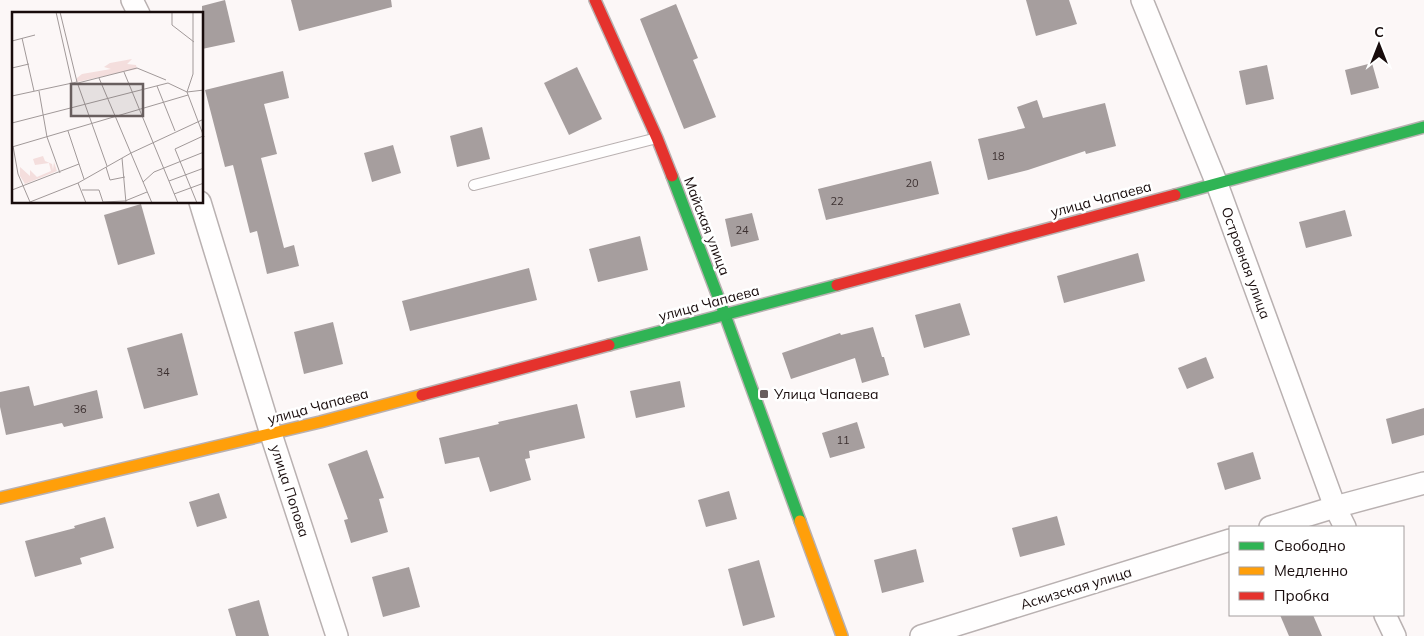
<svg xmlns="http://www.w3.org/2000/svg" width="1424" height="636" viewBox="0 0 1424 636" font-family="Mulish,sans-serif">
<rect width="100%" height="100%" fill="#fcf7f7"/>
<g fill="#a69e9e">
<path d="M225 0 235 42 202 49V6Z"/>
<path d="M291 0H391L392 7 299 31Z"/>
<path d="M1026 0H1069L1077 24 1036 36Z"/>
<path d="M676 4 698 58 693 60 716 117 684 129 640 19Z"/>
<path d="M1372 63 1379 88 1351 95 1345 70Z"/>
<path d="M1267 65 1274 99 1246 105 1239 71Z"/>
<path d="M577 67 602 119 569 135 544 83Z"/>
<path d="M283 71 289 98 264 104 277 154 261 158 284 248 294 245 299 266 267 274 257 231 250 233 233 165 225 167 205 90Z"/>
<path d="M1037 100 1043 118 1105 103 1116 146 1086 154 1085 151 1028 170 988 180 978 139 1025 128 1017 107Z"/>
<path d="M482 127 490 159 457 167 450 136Z"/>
<path d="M393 145 401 173 372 182 364 153Z"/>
<path d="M931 161 939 194 826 220 818 189Z"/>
<path d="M141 204 155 254 118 265 104 215Z"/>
<path d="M1345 210 1352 236 1306 248 1299 222Z"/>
<path d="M752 213 759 240 731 247 725 219Z"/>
<path d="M640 236 648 270 598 282 589 249Z"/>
<path d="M1138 253 1145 281 1064 303 1057 276Z"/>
<path d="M529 268 537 300 410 331 402 301Z"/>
<path d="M960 303 970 335 924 348 915 315Z"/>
<path d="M333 322 343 364 304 374 294 332Z"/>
<path d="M873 327 882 357H884L889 375 862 383 855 358 791 379 782 353 840 333 841 335Z"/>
<path d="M182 333 198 395 144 409 127 348Z"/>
<path d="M1206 357 1214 378 1187 389 1178 368Z"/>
<path d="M680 381 685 407 636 418 630 391Z"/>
<path d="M29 386 34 406 97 390 103 418 64 427 62 423 6 435 0 407V392Z"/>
<path d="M577 404 585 438 529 451 530 458 525 459 531 480 490 492 479 457 445 464 439 438 499 424 498 422Z"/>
<path d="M1424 408V435L1392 444 1386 419Z"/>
<path d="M857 422 865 448 830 458 822 433Z"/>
<path d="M367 450 384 498 379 499 388 532 351 543 344 520 348 519 328 464Z"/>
<path d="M1253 452 1261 479 1225 490 1217 463Z"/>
<path d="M729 491 737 519 706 527 698 500Z"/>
<path d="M219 493 227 518 197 527 189 502Z"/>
<path d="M1057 516 1065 545 1020 557 1012 528Z"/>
<path d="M105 517 114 548 80 558 82 564 35 577 25 541 75 528 74 526Z"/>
<path d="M916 549 924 582 882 593 874 560Z"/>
<path d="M759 560 775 617 743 626 728 569Z"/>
<path d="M409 567 420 607 383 617 372 577Z"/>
<path d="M259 600 269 636H236L228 609Z"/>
<path d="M1280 615H1313L1322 636H1289Z"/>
</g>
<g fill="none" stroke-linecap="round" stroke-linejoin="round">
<g stroke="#b9b1b1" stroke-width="12">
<path id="lane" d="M474 185 657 138"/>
</g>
<g stroke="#b9b1b1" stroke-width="24">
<g id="street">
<path d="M132 0 139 14"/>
<path d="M1142 0 1217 184 1335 507 1345 527"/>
<path d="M200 202 271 434 337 636"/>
<path d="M1270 527 1335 507 1424 483"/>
<path d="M1385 615 1395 636"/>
<path d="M921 636 1230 540"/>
</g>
</g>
<g stroke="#b9b1b1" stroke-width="14">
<g id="fast">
<path d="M672 176 725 315 800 521"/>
<path d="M1175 195 1424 127"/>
<path d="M609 345 837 285"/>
</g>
</g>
<g stroke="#b9b1b1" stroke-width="14">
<g id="slow">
<path d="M0 498 320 422 422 395"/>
<path d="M800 521 842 636"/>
</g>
</g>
<g stroke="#b9b1b1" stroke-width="14">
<g id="jam">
<path d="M595 0 657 138 672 176"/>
<path d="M837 285 1175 195"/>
<path d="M422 395 609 345"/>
</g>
</g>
<use href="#lane" stroke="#fffefe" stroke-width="10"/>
<use href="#street" stroke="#fffefe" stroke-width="21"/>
<use href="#fast" stroke="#30b455" stroke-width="11"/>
<use href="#slow" stroke="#ff9f0a" stroke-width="11"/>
<use href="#jam" stroke="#e5322d" stroke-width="11"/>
</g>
<rect fill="#685e5e" stroke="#fff" stroke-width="2" x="759" y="389" width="10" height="10" rx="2.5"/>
<g text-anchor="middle" stroke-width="5" stroke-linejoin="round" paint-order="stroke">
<g font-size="11" fill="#3c3030">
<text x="998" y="160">18</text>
<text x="912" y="187">20</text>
<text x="837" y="205">22</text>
<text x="742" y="234">24</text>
<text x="163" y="376">34</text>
<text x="80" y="413">36</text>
<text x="843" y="444">11</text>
</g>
<g font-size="14" fill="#180c0c" stroke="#fff">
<text transform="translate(1101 199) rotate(-15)" y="5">улица Чапаева</text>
<text transform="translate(707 226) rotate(69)" y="5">Майская улица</text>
<text transform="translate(1246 263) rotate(70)" y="5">Островная улица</text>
<text transform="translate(709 303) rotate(-15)" y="5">улица Чапаева</text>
<text transform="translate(318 406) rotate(-15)" y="5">улица Чапаева</text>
<text transform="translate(290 491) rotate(72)" y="5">улица Попова</text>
<text transform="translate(1076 588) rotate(-17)" y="5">Аскизская улица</text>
</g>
<g font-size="14" fill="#180c0c" stroke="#fff" text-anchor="start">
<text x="774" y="399">Улица Чапаева</text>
</g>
</g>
<g transform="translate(12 12)">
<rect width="191" height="191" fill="#fcf7f7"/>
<path d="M120 47 115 52 124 53 125 57 65 70V66L70 62 99 57 92 55 98 51ZM31 144 33 149 40 152 41 158 42 150 45 159 13 172 8 164V155L18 164V158L25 165 39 159 37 151 23 153 21 147Z" fill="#f4dedd"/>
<path fill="none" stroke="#a19999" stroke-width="1" d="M44 0 60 71M48 0 65 70 95 154M160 0V13L182 30M181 0V62L175 80 192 125M10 26 22 79M0 29 23 23M0 56 17 52M112 60 166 191M87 66 140 191M66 71 125 56 154 68M145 74 163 119M27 79 35 125 48 161M175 80 192 78M0 84 65 70M0 111 156 71 175 80M56 119 72 167M1 134 6 162 18 190M0 135 176 83M110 146 114 191M94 155 98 168 113 165M157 169 192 156M131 170 142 160 192 140M66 171 74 191M0 178 67 152M70 178H87L91 190M162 182 192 171M18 190 66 171 119 141 192 107M91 190 113 189 135 180M185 191 163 137 191 124"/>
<path fill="#685e5e" fill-opacity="0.15" stroke="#685e5e" stroke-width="2.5" d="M59 72H131V104H59Z"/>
<rect width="191" height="191" fill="none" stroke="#180c0c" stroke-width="2.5"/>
</g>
<rect x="1229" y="526" width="175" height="90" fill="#ffffff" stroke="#a39e9e"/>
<rect x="1239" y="542" width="25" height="8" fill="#30b455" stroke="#a39e9e"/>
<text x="1274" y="551" font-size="15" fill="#180c0c">Свободно</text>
<rect x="1239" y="567" width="25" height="8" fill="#ff9f0a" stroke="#a39e9e"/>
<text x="1274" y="576" font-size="15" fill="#180c0c">Медленно</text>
<rect x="1239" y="592" width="25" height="8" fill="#e5322d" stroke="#a39e9e"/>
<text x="1274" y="601" font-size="15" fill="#180c0c">Пробка</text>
<g transform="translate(1379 45)" stroke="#ffffff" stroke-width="4" paint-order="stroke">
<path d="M0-4L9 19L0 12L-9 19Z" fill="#180c0c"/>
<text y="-8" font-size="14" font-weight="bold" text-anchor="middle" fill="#180c0c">С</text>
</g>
</svg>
